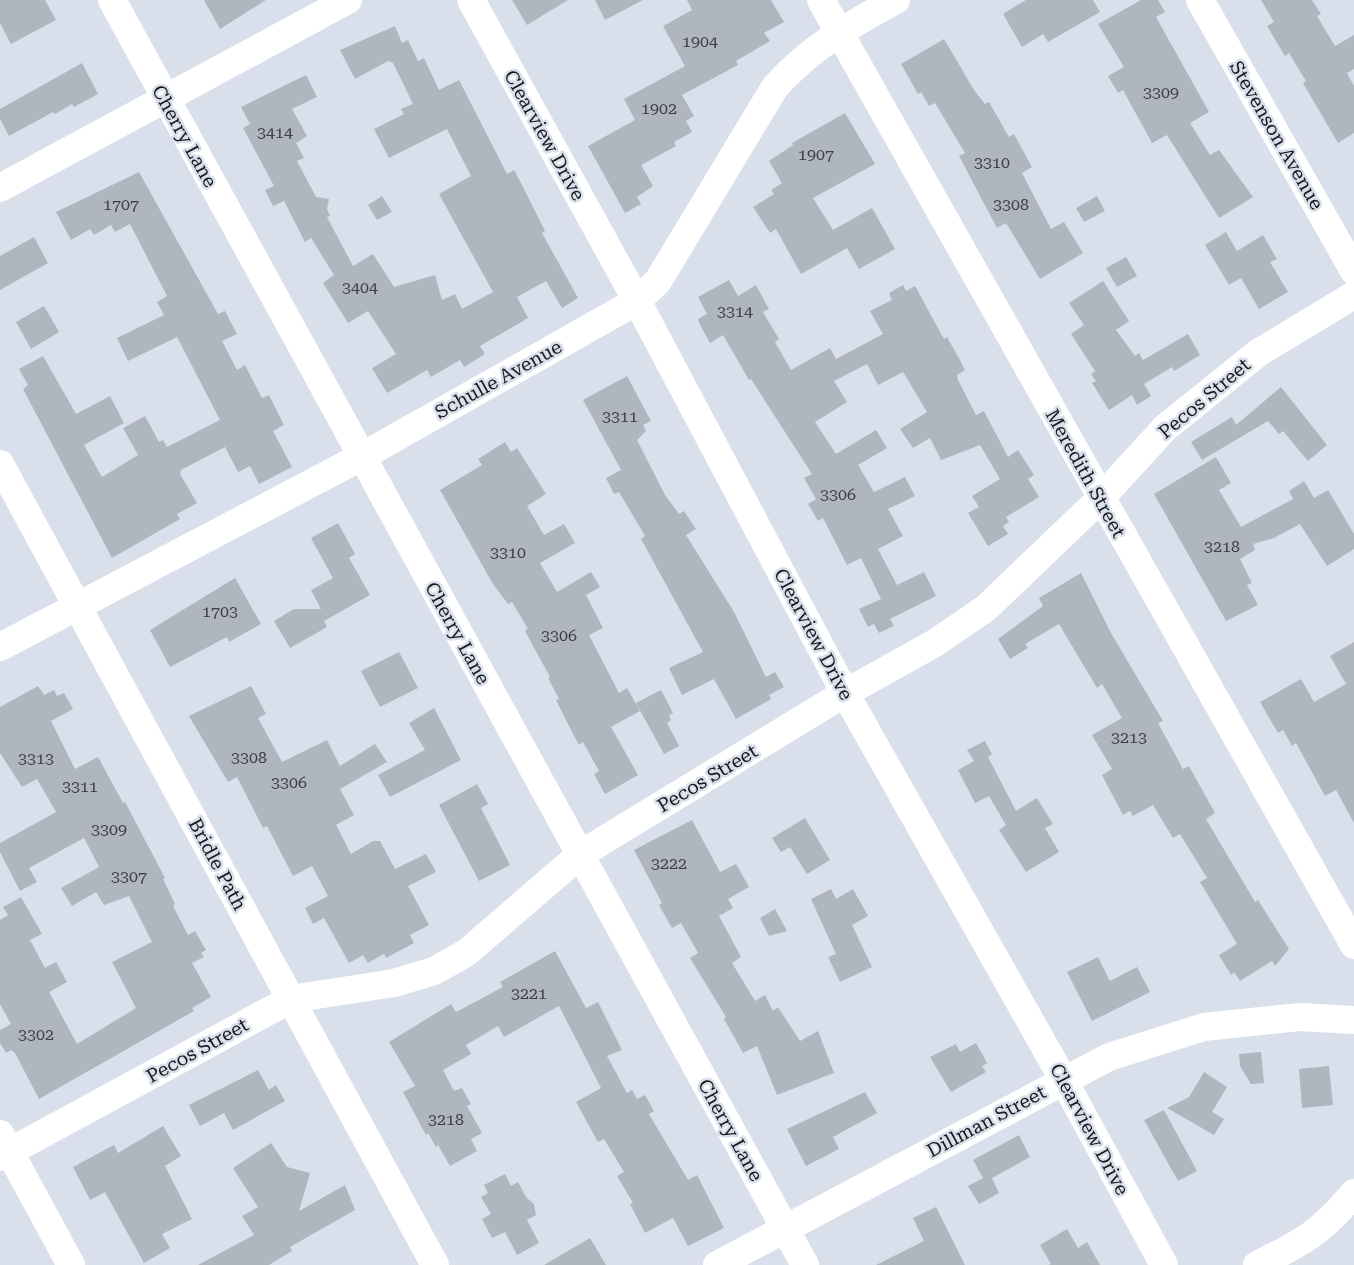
<svg xmlns="http://www.w3.org/2000/svg" width="1354" height="1265" viewBox="0 0 1354 1265" font-family="'Roboto Serif',serif">
<rect width="100%" height="100%" fill="#dae0eb"/>
<g fill="#b0b6c0">
<path d="M0 0H45L56 20 11 44 0 23Z"/>
<path d="M204 0H266L220 29Z"/>
<path d="M512 0H568L527 25Z"/>
<path d="M595 0H643L605 20Z"/>
<path d="M687 0H771L784 22 764 33 770 41 736 61 738 65 682 95 694 116 686 121 692 132 674 142 676 146 641 165 653 186 637 197 641 204 625 213 588 146 635 120 624 99 685 66 663 26 692 10Z"/>
<path d="M1026 0H1093L1100 12 1048 42 1043 34 1022 47 1003 14Z"/>
<path d="M1141 0H1158L1165 12 1156 17 1209 112 1190 123 1210 155 1219 150 1253 197 1219 218 1167 135 1152 143 1123 90 1118 93 1108 76 1124 67 1098 24Z"/>
<path d="M1261 0H1312L1321 14 1317 16 1335 46 1354 35V69L1347 73 1354 86V133L1338 143 1303 83 1306 81 1289 53 1285 56 1267 26 1274 22Z"/>
<path d="M395 26 402 43 408 40 418 61 424 58 439 90 459 80 507 174 514 170 522 185 545 231 542 233 578 298 562 308 546 281 517 297 528 318 480 346 485 354 464 367 460 360 431 377 427 370 387 393 372 368 396 354 368 311 348 323 323 283 334 275 311 238 305 242 284 201 273 206 265 190 274 186 243 128 250 124 241 107 306 75 317 97 292 109 307 136 296 143 304 158 297 161 316 197 329 199 327 209 330 216 327 217 353 266 373 254 394 287 435 275 442 300 455 294 462 309 493 292 439 194 471 176 447 129 389 158 374 129 404 114 401 109 413 104 393 63 388 61 355 79 340 50Z"/>
<path d="M944 39 974 90 985 104 989 102 1009 137 1014 134 1032 167 1022 173 1051 229 1064 222 1083 253 1040 279 1006 223 997 228 959 156 965 153 935 103 929 106 921 92 918 94 901 64Z"/>
<path d="M82 63 98 94 74 107 72 104 55 114 53 112 9 136 0 119V109Z"/>
<path d="M845 113 875 164 813 198 833 230 872 208 895 249 859 269 847 248 801 274 776 229 770 233 753 207 774 194 771 190 782 183 769 161 793 145 792 143Z"/>
<path d="M139 172 218 314 225 311 237 334 222 341 237 370 245 365 262 398 269 395 284 425 273 431 292 467 259 484 250 466 238 472 225 447 181 470 180 474 197 503 177 514 180 519 112 558 23 389 28 385 19 369 43 356 76 414 110 396 124 423 84 445 102 477 138 455 123 428 145 416 159 442 163 440 167 447 220 420 177 337 128 361 117 338 164 315 157 302 167 296 130 224 115 232 111 225 94 235 90 229 71 240 56 212Z"/>
<path d="M382 196 392 212 377 220 368 205Z"/>
<path d="M1097 196 1105 211 1084 222 1076 208Z"/>
<path d="M1226 232 1237 251 1263 235 1277 259 1270 262 1288 292 1259 309 1241 278 1229 285 1205 245Z"/>
<path d="M34 237 48 263 0 290V256Z"/>
<path d="M1126 257 1137 276 1117 287 1106 268Z"/>
<path d="M729 280 738 296 756 285 769 309 763 312 779 339 775 342 791 370 830 348 836 359 883 334 870 311 892 300 889 293 903 285 906 291 915 286 944 339 947 337 960 360 965 370 957 375 958 380 976 415 984 411 1008 457 1018 450 1034 475 1028 479 1039 497 1006 517 1009 522 1003 526 1008 534 988 546 968 513 979 507 972 496 1000 479 980 445 941 460 930 438 913 448 900 429 927 412 903 372 878 385 867 364 834 381 847 402 815 422 836 454 876 430 887 448 858 465 874 492 905 477 915 496 888 509 903 536 878 549 897 585 924 572 936 596 890 619 894 626 879 633 874 624 868 627 859 609 881 599 861 558 847 565 823 518 818 521 808 504 816 499 804 478 812 474 751 379 749 380 723 335 710 343 700 325 698 319 707 314 698 297Z"/>
<path d="M1103 281 1129 321 1116 330 1135 356 1139 353 1143 360 1188 334 1200 355 1174 371 1172 367 1144 384 1151 396 1137 405 1132 395 1109 410 1092 383 1096 381 1091 374 1095 371 1071 334 1084 325 1069 303Z"/>
<path d="M44 306 59 332 31 349 16 322Z"/>
<path d="M627 376 651 421 643 425 646 431 637 440 665 495 679 514 684 511 696 529 686 535 734 612 766 677 775 672 784 687 769 695 771 699 736 719 714 679 682 695 669 668 703 652 641 539 645 536 619 492 614 494 606 478 621 470 583 400Z"/>
<path d="M1281 387 1327 445 1308 461 1283 431 1279 434 1268 421 1202 460 1191 442 1232 417 1236 425Z"/>
<path d="M505 442 511 452 517 448 546 494 527 506 544 535 564 524 575 543 540 563 557 592 591 572 600 587 586 595 603 628 589 635 619 693 627 688 640 711 611 727 638 775 605 794 594 774 599 771 583 742 579 745 569 726 556 700 559 699 548 678 550 677 525 631 528 629 512 602 508 604 493 584 440 490 482 465 478 459Z"/>
<path d="M1216 457 1231 483 1219 490 1241 527 1293 499 1289 491 1304 481 1314 498 1328 490 1354 534V549L1327 566 1300 524 1274 538 1253 544 1255 550 1240 559 1252 583 1247 585 1258 605 1226 621 1154 494Z"/>
<path d="M338 523 355 554 349 558 370 595 324 621 327 627 290 648 274 621 294 609H321L311 590 333 578 311 538Z"/>
<path d="M1081 573 1111 633 1163 721 1158 723 1183 769 1189 766 1215 813 1206 819 1255 902 1258 900 1289 949 1275 966 1272 961 1240 981 1234 972 1231 975 1219 955 1237 944 1200 882 1207 878 1180 834 1173 838 1153 805 1133 816 1130 811 1123 815 1102 775 1112 769 1092 735 1122 718 1102 684 1097 688 1059 624 1025 644 1028 648 1010 659 998 639 1043 606 1039 598Z"/>
<path d="M235 578 261 624 229 642 227 637 170 667 150 630Z"/>
<path d="M1354 642V823L1336 790 1325 796 1296 743 1292 746 1283 730 1278 733 1260 702 1301 679 1314 702 1346 684 1330 656Z"/>
<path d="M399 652 418 688 380 707 361 671Z"/>
<path d="M38 686 44 695 54 690 57 696 64 693 73 709 51 721 75 769 98 757 123 803 125 802 165 878 163 879 175 904 173 906 188 935 195 931 206 950 201 953 204 957 192 963 211 997 192 1008 194 1011 39 1099 15 1053 11 1050 6 1053 0 1043V1030L11 1024 0 1004V920L8 915 3 907 21 897 42 934 30 940 45 968 56 962 67 982 49 992 77 1044 136 1008 112 962 152 942 129 896 104 905 96 892 72 906 61 888 99 867 84 838 29 868 37 882 20 891 0 852V843L56 812 37 779 22 787 0 753V707Z"/>
<path d="M251 686 266 714 258 718 282 762 327 740 340 766 375 744 387 762 340 789 354 815 336 825 351 854 373 841H380L395 869 426 854 436 872 408 886 429 925 410 935 414 943 386 958 384 954 368 963 363 955 349 963 324 918 313 924 305 908 328 896 312 866 293 876 267 826 263 828 237 777 228 782 189 716Z"/>
<path d="M661 690 673 713 669 715 671 720 667 723 679 746 664 754 636 703Z"/>
<path d="M434 708 461 760 390 797 378 775 425 750 409 723Z"/>
<path d="M985 741 992 754 988 757 1016 811 1037 798 1053 824 1045 828 1059 852 1026 872 999 830 1006 825 989 796 975 803 958 770 974 761 967 750Z"/>
<path d="M477 784 488 804 481 808 510 865 479 881 439 805Z"/>
<path d="M805 818 830 860 807 874 790 847 781 852 772 838Z"/>
<path d="M692 820 720 872 736 864 749 887 728 899 733 908 719 916 741 957 732 963 755 1001 765 995 773 1011 778 1007 800 1041 818 1031 834 1073 777 1095 757 1046 743 1053 724 1019 726 1017 690 958 698 953 681 923 672 928 659 905 662 903 634 850Z"/>
<path d="M831 889 836 899 853 889 868 916 852 925 872 967 840 982 828 957 836 954 811 899Z"/>
<path d="M775 909 787 931 769 936 760 918Z"/>
<path d="M555 951 586 1008 598 1002 622 1050 607 1056 627 1093 632 1090 637 1099 645 1095 654 1111 649 1114 688 1180 697 1175 724 1228 688 1246 673 1218 645 1233 630 1204 633 1203 617 1176 624 1172 604 1139 598 1142 576 1102 601 1088 559 1006 504 1037 498 1026 466 1045 471 1054 443 1070 454 1091 462 1088 471 1104 467 1106 482 1133 471 1139 477 1151 450 1166 438 1145 436 1147 428 1133 426 1135 403 1092 415 1086 389 1042 451 1004 456 1012 503 987 500 982Z"/>
<path d="M1098 957 1110 981 1137 967 1150 992 1092 1021 1067 972Z"/>
<path d="M976 1043 987 1063 982 1066 986 1072 951 1092 930 1057 956 1044 960 1052Z"/>
<path d="M1261 1052 1264 1083 1251 1084 1240 1066 1239 1054Z"/>
<path d="M1329 1066 1333 1105 1302 1108 1299 1069Z"/>
<path d="M258 1070 269 1090 276 1085 285 1101 233 1130 224 1113 200 1126 189 1105Z"/>
<path d="M1204 1072 1227 1087 1212 1112 1224 1119 1214 1135 1167 1108 1189 1097Z"/>
<path d="M865 1092 877 1113 833 1137 839 1149 806 1166 787 1129Z"/>
<path d="M1164 1110 1197 1171 1178 1181 1144 1120Z"/>
<path d="M163 1126 181 1156 165 1166 192 1219 162 1234 170 1248 144 1263 105 1192 90 1200 73 1167 114 1145 118 1153Z"/>
<path d="M1019 1135 1030 1157 992 1178 999 1193 979 1204 968 1186 983 1178 973 1160Z"/>
<path d="M271 1143 287 1167 310 1173 299 1211 345 1185 355 1210 290 1247 292 1251 269 1265H198L254 1235 242 1216 258 1207 233 1168Z"/>
<path d="M505 1174 511 1186 518 1182 526 1197 534 1204 536 1215 527 1220 539 1243 517 1255 505 1232 492 1238 482 1219 491 1214 481 1197 488 1193 484 1185Z"/>
<path d="M936 1207 965 1265H876L924 1241 913 1218Z"/>
<path d="M1067 1229 1078 1248 1087 1242 1100 1265H1048L1051 1264 1040 1245Z"/>
<path d="M590 1238 606 1265H544Z"/>
</g>
<g fill="none" stroke-linecap="round" stroke-linejoin="round">
<g stroke="#fff" stroke-width="28">
<path d="M112 0 805 1265"/>
<path d="M471 0 637 301 845 693 1063 1079 1164 1265"/>
<path d="M821 0 1354 945"/>
<path d="M1200 0 1354 271"/>
<path d="M0 188 348 0"/>
<path d="M0 464 435 1265"/>
<path d="M0 647 361 457 637 301 658 281 775 87C810 48 850 25 896 0"/>
<path d="M0 1134 71 1265"/>
<path d="M0 1157 291 999 394 983 434 971 466 953 581 854 845 693 935 643 986 608 1100 499 1165 428 1258 353 1354 295"/>
<path d="M717 1265 1109 1057 1204 1027 1300 1017 1354 1020"/>
<path d="M1257 1265C1303 1242 1321 1233 1354 1193"/>
</g>
</g>
<g text-anchor="middle" stroke-width="5" stroke-linejoin="round" paint-order="stroke">
<g font-size="16" fill="#3c4045">
<text x="700" y="47">1904</text>
<text x="1161" y="98">3309</text>
<text x="659" y="114">1902</text>
<text x="275" y="138">3414</text>
<text x="816" y="160">1907</text>
<text x="992" y="168">3310</text>
<text x="121" y="210">1707</text>
<text x="1011" y="210">3308</text>
<text x="360" y="293">3404</text>
<text x="735" y="317">3314</text>
<text x="620" y="422">3311</text>
<text x="838" y="500">3306</text>
<text x="1222" y="552">3218</text>
<text x="508" y="558">3310</text>
<text x="220" y="617">1703</text>
<text x="559" y="641">3306</text>
<text x="1129" y="743">3213</text>
<text x="249" y="763">3308</text>
<text x="36" y="764">3313</text>
<text x="289" y="788">3306</text>
<text x="80" y="792">3311</text>
<text x="109" y="835">3309</text>
<text x="669" y="869">3222</text>
<text x="129" y="882">3307</text>
<text x="529" y="999">3221</text>
<text x="36" y="1040">3302</text>
<text x="446" y="1125">3218</text>
</g>
<g font-size="19" fill="#16181c" stroke="#dae0eb">
<text transform="translate(545 135) rotate(61)" y="7">Clearview Drive</text>
<text transform="translate(1277 135) rotate(60)" y="7">Stevenson Avenue</text>
<text transform="translate(185 136) rotate(61)" y="7">Cherry Lane</text>
<text transform="translate(498 379) rotate(-29)" y="7">Schulle Avenue</text>
<text transform="translate(1204 398) rotate(-40)" y="7">Pecos Street</text>
<text transform="translate(1086 473) rotate(61)" y="7">Meredith Street</text>
<text transform="translate(458 633) rotate(61)" y="7">Cherry Lane</text>
<text transform="translate(814 634) rotate(62)" y="7">Clearview Drive</text>
<text transform="translate(707 778) rotate(-31)" y="7">Pecos Street</text>
<text transform="translate(218 864) rotate(62)" y="7">Bridle Path</text>
<text transform="translate(197 1050) rotate(-29)" y="7">Pecos Street</text>
<text transform="translate(986 1121) rotate(-28)" y="7">Dillman Street</text>
<text transform="translate(1090 1129) rotate(62)" y="7">Clearview Drive</text>
<text transform="translate(731 1130) rotate(61)" y="7">Cherry Lane</text>
</g>
</g>
</svg>
